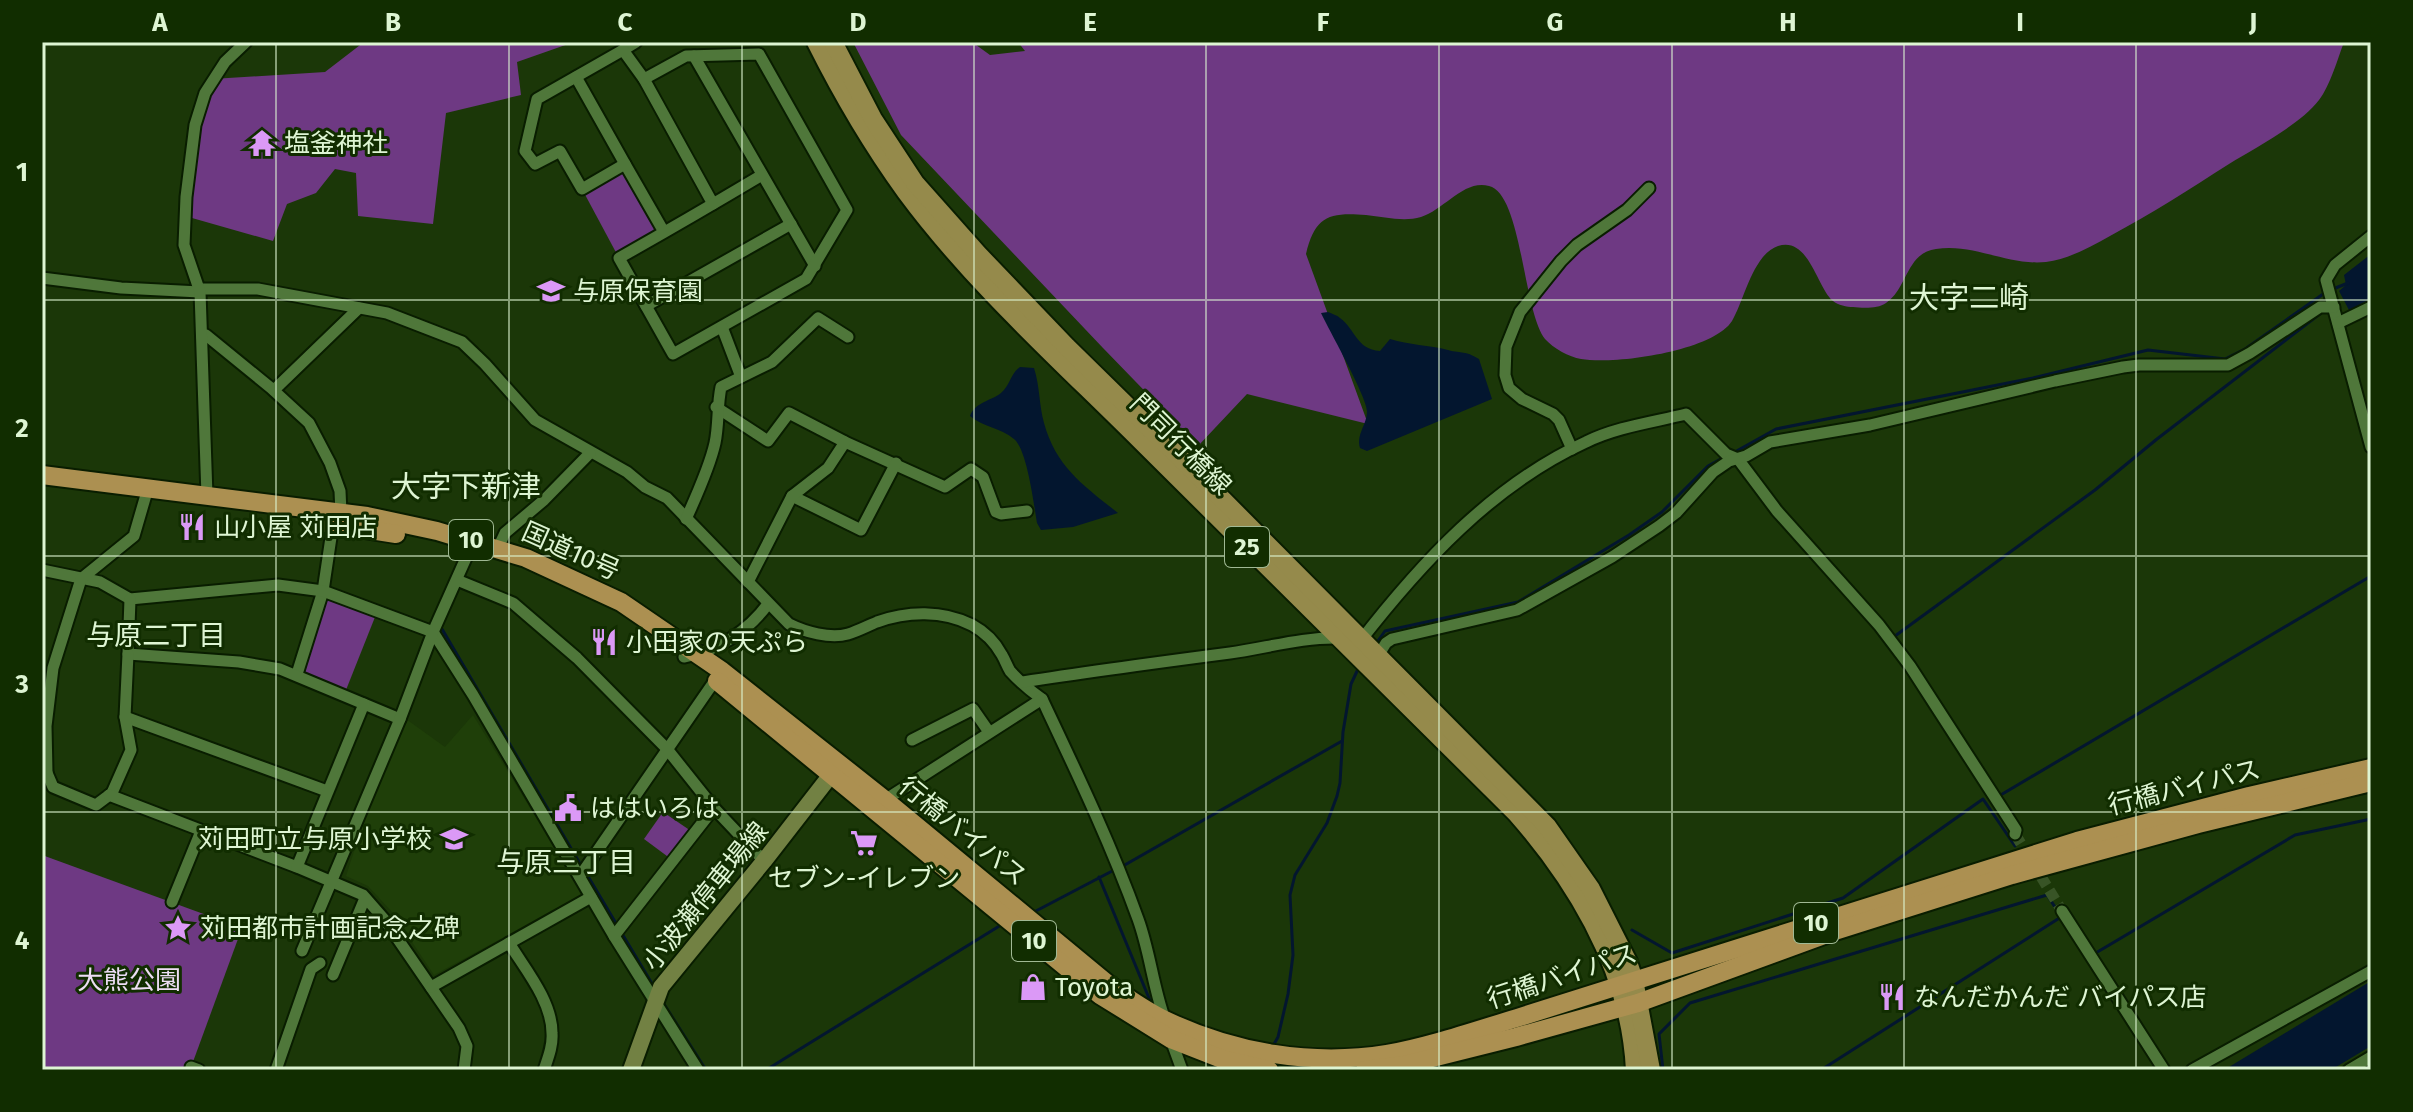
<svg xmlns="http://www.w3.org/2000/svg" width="2413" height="1112" viewBox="0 0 2413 1112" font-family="'Fira Sans','Noto Sans JP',sans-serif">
<rect width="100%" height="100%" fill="#1b3708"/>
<path fill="#1f3f09" d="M473 715 583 894 434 975 392 912 368 886 346 876 370 802 406 719 445 747Z"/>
<g fill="#6e3983">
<path d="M364 42H574L517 62 521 95 446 113 433 224 358 216 356 173 335 169 316 193 287 204 273 241 185 216 189 162 212 79 325 72Z"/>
<path d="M853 42H972L990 55 1025 51 1018 42H2344C2338 58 2330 86 2319 100 2300 125 2256 147 2229 164 2190 189 2151 214 2110 236 2090 247 2069 259 2046 262 2008 266 1974 243 1936 249 1906 253 1908 288 1886 303 1878 309 1862 308 1853 307 1847 307 1838 305 1833 301 1817 288 1809 236 1778 246 1753 254 1744 301 1732 321 1713 351 1615 365 1581 359 1569 357 1553 348 1545 339 1523 311 1522 194 1489 186 1464 179 1444 210 1421 217 1404 222 1384 217 1366 215 1329 212 1315 216 1306 254L1368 424 1247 394 1198 446 1103 348 901 135Z"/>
<path d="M625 164 664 232 619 258 582 189Z"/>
<path d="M323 591 377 612 344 695 297 674Z"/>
<path d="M663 812 691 831 671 859 644 839Z"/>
<path d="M42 855 242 928 190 1070H42Z"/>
</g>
<g fill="#03162f">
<path d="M2371 254V299L2349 310 2339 291 2346 285 2344 275Z"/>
<path d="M1328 312C1332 314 1337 315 1340 318 1356 330 1356 349 1380 351L1390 339C1409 345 1429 345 1448 350 1463 354 1464 350 1479 359L1492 399 1367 451 1360 448C1356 434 1367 425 1367 411 1367 397 1329 330 1321 313Z"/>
<path d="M1020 367 1034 368C1040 387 1039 405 1044 423 1056 467 1084 486 1118 513L1073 527 1041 530 1037 523C1034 505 1027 449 1014 439 1001 428 983 427 970 416 975 402 991 401 1001 393 1010 386 1010 374 1020 367Z"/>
<path d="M2371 981V1046L2331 1070H2224Z"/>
</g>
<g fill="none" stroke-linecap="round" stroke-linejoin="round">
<g stroke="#03162f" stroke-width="3">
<path d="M2333 289 2348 283"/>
<path d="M1733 453 1776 429 2033 378 2148 350 2225 359 2245 349 2326 292"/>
<path d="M442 629 582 867"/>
<path d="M1895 636 2095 490 2157 439 2325 310"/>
<path d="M1375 645 1385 631 1518 602 1629 535 1662 512 1708 466 1726 456"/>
<path d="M1999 796 2371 576"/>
<path d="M1123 866 1342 741"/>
<path d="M586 873 617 925"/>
<path d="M1099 877 1151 1003"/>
<path d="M1034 912 1116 869"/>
<path d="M1632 930 1672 953 1843 898 1983 799 2015 846"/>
<path d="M621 932 654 987"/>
<path d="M2094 954 2295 835 2371 819"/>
<path d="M662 1001 706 1070"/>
<path d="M1273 1046 1278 1037 1288 994 1293 955 1290 895 1295 875 1327 823 1337 796 1340 783 1343 732 1351 684 1359 667"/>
<path d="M766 1070 1001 925"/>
<path d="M1663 1070 1659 1034 1690 1003 2047 895 2057 910"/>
<path d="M1821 1070 2061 917"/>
</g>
<path stroke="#385426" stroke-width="11" stroke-dasharray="11 5.5" stroke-linecap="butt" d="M2015 834 2062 911"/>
<g stroke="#091d00" stroke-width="15">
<g id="minor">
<path d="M623 50 636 42"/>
<path d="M694 56 815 266"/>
<path d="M576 77 625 164"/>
<path d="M644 79 713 204"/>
<path d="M664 232 625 164 582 189 560 151 535 164 525 151 537 99 623 50 644 79 686 56 759 54 847 210 806 279 673 354 619 258C667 231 715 203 762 175"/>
<path d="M2371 236 2335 265 2326 280 2371 447"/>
<path d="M42 278 121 288 200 292 202 289H258L387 313 462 342 485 364 535 420 627 472 645 487 667 498 789 624C805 632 830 639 848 634 858 631 867 626 877 622 907 611 943 610 972 625 985 632 995 642 1002 655 1005 660 1007 666 1010 671 1019 681 1031 691 1042 699 1076 771 1111 844 1138 919 1150 952 1153 987 1165 1020"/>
<path d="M646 306 791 224"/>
<path d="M2338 323 2371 307"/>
<path d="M722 327 741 377"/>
<path d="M202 337 206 335 271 388 309 423 330 463 340 491 341 513 333 524 323 591 297 674"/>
<path d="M274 390 359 308"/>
<path d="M716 407 768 441 789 413 845 442 945 487 971 469 983 477 996 512 1001 514 1027 511"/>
<path d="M1572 449 1559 420 1553 414 1522 399 1509 388 1505 375 1506 347 1520 312 1561 261 1577 245 1627 210 1649 188"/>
<path d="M207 496 200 292 184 245 186 197 195 125 205 93 225 62 246 42"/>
<path d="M792 496 861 530 896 463"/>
<path d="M686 519C696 497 710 466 715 443 719 424 717 406 721 387L772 362 818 318 848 337"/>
<path d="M498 548 505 533 544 500 590 453"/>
<path d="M42 570 100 582 130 599 278 585 323 591 433 632 473 695 614 936 698 1070"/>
<path d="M457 580 513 603 577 658 667 749 714 808 764 861"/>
<path d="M748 582 792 496 828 468 845 442"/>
<path d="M130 599 128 654 239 662 280 669 400 719"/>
<path d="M1358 644C1420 564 1492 485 1586 442 1616 427 1654 422 1686 414L1726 454 1738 459 1777 511 1879 625 1910 666 2016 830 2015 834"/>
<path d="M684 657C718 651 748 631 768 604"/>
<path d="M1375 661 1386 643 1392 639 1517 610 1612 557 1659 526 1676 513 1713 472 1729 461 1746 456 1770 442 1870 425 2055 381 2123 367 2139 365H2228L2250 353 2320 307H2334"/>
<path d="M1023 682C1092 671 1161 662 1230 653 1266 648 1303 637 1339 638"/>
<path d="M125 717 327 791"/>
<path d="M912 740 973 709 989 732"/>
<path d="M43 771 47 773 53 787 96 805 112 793 131 750 125 717 128 654"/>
<path d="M47 773 46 726 53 668 81 579 134 536 148 488"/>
<path d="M109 795 297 867 363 895 384 919 459 1028 467 1046 464 1070"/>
<path d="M885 800 1042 699"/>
<path d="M297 867 364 704"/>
<path d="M580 876 718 676"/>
<path d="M172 902 201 831"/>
<path d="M2062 911 2164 1070"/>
<path d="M614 936 714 808"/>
<path d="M509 943C525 969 552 1001 552 1033 553 1046 548 1058 544 1070"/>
<path d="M302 951 400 719 433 632 474 540"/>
<path d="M333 975 365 898"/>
<path d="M431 987 591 897"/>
<path d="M1170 1037 1182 1070"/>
<path d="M191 1067 199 1070"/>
<path d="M276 1070 311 969 320 963"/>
<path d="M2192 1070 2371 971"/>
<path d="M2349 1070 2371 1057"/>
</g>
</g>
<g stroke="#091d00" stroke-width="20">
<path id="secondary" d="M631 1070 661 987 764 861 837 767"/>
</g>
<g stroke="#091d00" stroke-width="22">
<g id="primary">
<path d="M816 42C842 94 872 145 906 192 974 284 1062 362 1143 443 1267 567 1392 689 1516 813 1580 886 1630 971 1635 1070"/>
<path d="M833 42 873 119 915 183 978 254 1067 347 1224 501 1547 826 1591 889 1628 962 1634 980 1651 1070"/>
</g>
</g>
<g stroke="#091d00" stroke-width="22">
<g id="trunk">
<path d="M42 475 367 516 437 531 526 558 621 602 722 671 885 800 1110 986C1128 998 1147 1012 1167 1021 1235 1053 1312 1066 1387 1054 1431 1046 1474 1031 1517 1018L2077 841 2249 796 2371 768"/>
<path d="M326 523 396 534"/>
<path d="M717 681 1100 995 1171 1039 1222 1059 1269 1070"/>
<path d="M1365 1070 1404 1065 1516 1037 1638 1003 1835 931 2012 875 2198 824 2371 782"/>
</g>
</g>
<use href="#minor" stroke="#4f773a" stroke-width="11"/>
<use href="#secondary" stroke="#728143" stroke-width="16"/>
<use href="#primary" stroke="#958a4b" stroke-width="18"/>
<use href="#trunk" stroke="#ac9051" stroke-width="18"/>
</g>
<path fill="none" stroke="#def5d3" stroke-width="2" stroke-opacity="0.55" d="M276 42V1070M509 42V1070M742 42V1070M974 42V1070M1206 42V1070M1439 42V1070M1672 42V1070M1904 42V1070M2136 42V1070M42 300H2371M42 556H2371M42 812H2371"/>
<defs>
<g id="temple-bare" transform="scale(2.16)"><path d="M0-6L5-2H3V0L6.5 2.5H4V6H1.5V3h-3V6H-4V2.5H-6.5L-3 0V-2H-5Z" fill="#db99f6" stroke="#112d00" stroke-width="2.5" paint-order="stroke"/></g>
<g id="school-bare" transform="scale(2.16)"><path d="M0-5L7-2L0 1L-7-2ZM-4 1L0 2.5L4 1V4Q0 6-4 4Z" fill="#db99f6" stroke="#112d00" stroke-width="2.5" paint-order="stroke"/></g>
<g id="restaurant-bare" transform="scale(2.16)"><path d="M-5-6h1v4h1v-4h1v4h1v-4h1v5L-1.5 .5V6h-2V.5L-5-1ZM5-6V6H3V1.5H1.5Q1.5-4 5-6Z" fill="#db99f6" stroke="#112d00" stroke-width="2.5" paint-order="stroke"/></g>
<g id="civic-bare" transform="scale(2.16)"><path d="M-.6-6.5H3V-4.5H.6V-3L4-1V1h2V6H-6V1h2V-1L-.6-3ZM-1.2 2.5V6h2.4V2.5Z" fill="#db99f6" stroke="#112d00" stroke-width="2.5" paint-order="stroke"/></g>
<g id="supermarket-bare" transform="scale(2.16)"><path d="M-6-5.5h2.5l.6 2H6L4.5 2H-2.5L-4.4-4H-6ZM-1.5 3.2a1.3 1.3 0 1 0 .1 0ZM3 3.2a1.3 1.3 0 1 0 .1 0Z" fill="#db99f6" stroke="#112d00" stroke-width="2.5" paint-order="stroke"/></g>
<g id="sight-bare" transform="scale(2.16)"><path d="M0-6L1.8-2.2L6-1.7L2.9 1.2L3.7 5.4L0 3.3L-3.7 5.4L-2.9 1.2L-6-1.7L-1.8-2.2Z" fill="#db99f6" stroke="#112d00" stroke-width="2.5" paint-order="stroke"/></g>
<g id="shop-bare" transform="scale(2.16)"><path d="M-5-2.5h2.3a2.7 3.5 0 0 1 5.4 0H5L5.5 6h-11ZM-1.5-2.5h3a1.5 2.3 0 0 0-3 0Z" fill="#db99f6" stroke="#112d00" stroke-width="2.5" paint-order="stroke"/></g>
</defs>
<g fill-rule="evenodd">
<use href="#temple-bare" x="262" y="143"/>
<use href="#school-bare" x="551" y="291"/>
<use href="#restaurant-bare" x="192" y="527"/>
<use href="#restaurant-bare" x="604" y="642"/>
<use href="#civic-bare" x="568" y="808"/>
<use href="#school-bare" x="454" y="839"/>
<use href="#supermarket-bare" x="864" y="843"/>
<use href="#sight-bare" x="178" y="928"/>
<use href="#shop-bare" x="1033" y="987"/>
<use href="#restaurant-bare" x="1892" y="997"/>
</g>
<g text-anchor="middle" stroke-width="6" stroke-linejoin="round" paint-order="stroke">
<g fill="#112d00" stroke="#a0b994" stroke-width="2">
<rect x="449" y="520" width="44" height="40" rx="6"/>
<rect x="1225" y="527" width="44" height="40" rx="6"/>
<rect x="1794" y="903" width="44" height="40" rx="6"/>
<rect x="1012" y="921" width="44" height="40" rx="6"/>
</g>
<g font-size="24" font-weight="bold" fill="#def5d3">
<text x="471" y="548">10</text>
<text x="1247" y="555">25</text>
<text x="1816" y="931">10</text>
<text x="1034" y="949">10</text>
</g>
<g font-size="26" fill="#def5d3" stroke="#112d00" text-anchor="start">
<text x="284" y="152">塩釜神社</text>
<text x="573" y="300">与原保育園</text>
<text x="214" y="536">山小屋 苅田店</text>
<text x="626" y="651">小田家の天ぷら</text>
<text x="590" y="817">ははいろは</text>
<text x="432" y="848" text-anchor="end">苅田町立与原小学校</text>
<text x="864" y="887" text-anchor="middle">セブン-イレブン</text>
<text x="200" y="937">苅田都市計画記念之碑</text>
<text x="1055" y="996">Toyota</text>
<text x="1914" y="1006">なんだかんだ バイパス店</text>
</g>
<g font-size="26" fill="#def5d3" stroke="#112d00">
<text transform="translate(1181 444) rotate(45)" y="9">門司行橋線</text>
<text transform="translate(571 551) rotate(24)" y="9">国道10号</text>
<text transform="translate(2184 787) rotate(-14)" y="9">行橋バイパス</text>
<text transform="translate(963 831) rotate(39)" y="9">行橋バイパス</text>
<text transform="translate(705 896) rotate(-51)" y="9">小波瀬停車場線</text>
<text transform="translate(1562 976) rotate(-18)" y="9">行橋バイパス</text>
</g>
<g font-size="26" fill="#edddf4" stroke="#112d00">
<text x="129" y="989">大熊公園</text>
</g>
<g font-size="28" fill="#def5d3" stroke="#112d00">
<text x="156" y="645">与原二丁目</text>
<text x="566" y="872">与原三丁目</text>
</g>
<g font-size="30" fill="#def5d3" stroke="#112d00">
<text x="1969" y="308">大字二崎</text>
<text x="466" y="497">大字下新津</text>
</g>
</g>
<rect width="2413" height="1112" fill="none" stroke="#112d00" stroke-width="88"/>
<rect x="44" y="44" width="2325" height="1024" fill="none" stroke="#def5d3" stroke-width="3"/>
<g font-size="26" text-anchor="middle" font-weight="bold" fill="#def5d3">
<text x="160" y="31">A</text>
<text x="393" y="31">B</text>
<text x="625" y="31">C</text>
<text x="858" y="31">D</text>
<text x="1090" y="31">E</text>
<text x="1323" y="31">F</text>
<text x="1555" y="31">G</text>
<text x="1788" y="31">H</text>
<text x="2020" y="31">I</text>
<text x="2253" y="31">J</text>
<text x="22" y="181">1</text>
<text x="22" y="437">2</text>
<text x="22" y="693">3</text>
<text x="22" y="949">4</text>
</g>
</svg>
